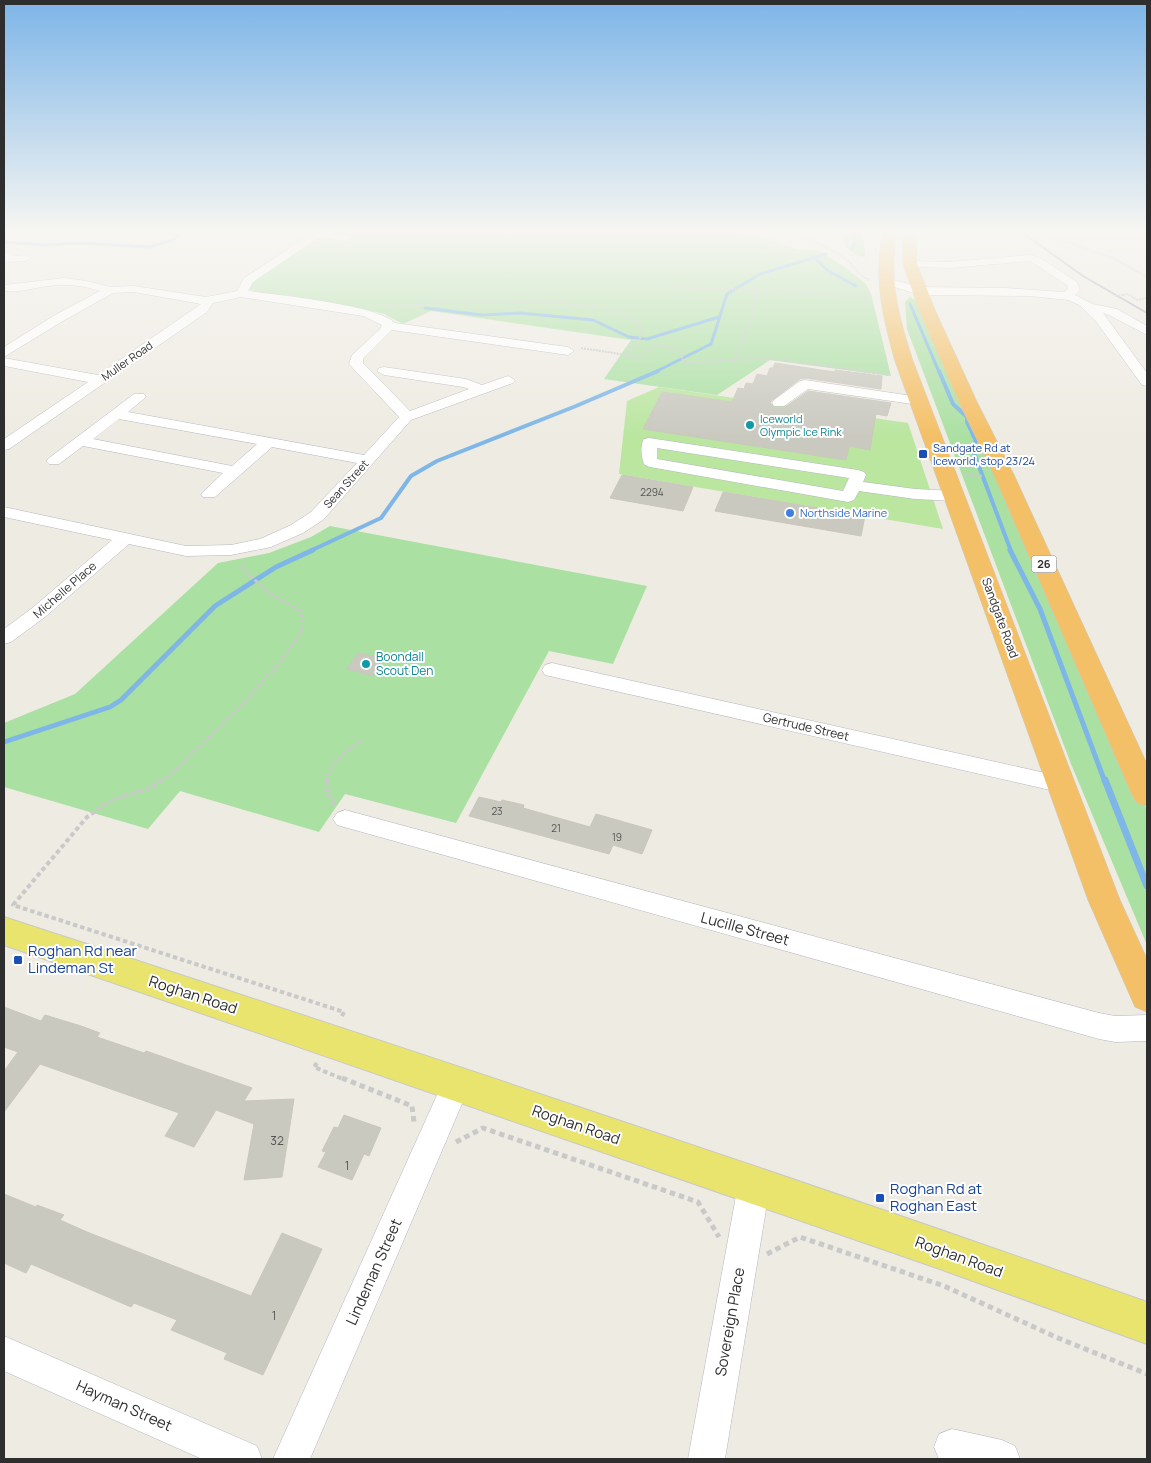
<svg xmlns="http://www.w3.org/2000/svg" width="1151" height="1463" viewBox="0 0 1151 1463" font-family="Manrope,sans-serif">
<rect width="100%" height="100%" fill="#eeebe2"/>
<g fill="#abe0a3">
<path d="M328 233H740L767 238 796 249 820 251 847 269 866 284 871 294 891 376 770 360 717 395 604 379 631 340 431 311 403 324 384 314 372 311 281 297 250 290 249 281Z"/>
<path d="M843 233H860L864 243 865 257 858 256 846 247Z"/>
<path d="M910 297 921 303 1147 810V945L1071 764 907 329 905 302Z"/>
<path d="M330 526 647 586 613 664 549 651 456 823 345 794 319 832 180 791 148 829 4 787V723L75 694 218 563 269 553 311 537Z"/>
</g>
<path fill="#bae6a0" d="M659 387 908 423 943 529 619 474 627 401Z"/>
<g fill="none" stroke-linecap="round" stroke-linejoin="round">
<g stroke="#7db6e7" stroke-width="3">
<path d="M852 233 855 243 852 249"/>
<path d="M4 242 46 245 77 243 150 247 172 240 183 233"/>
<path d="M814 257 828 271 856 286"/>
<path d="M910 304 939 372"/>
<path d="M425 308 482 315 520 313 593 320 629 337 647 339 719 317"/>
<path d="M655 372 711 344 727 294 760 274 826 254"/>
</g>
<g stroke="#7db6e7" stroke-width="4">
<path d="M939 371 953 404 967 417V422L976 441 972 448 1011 551"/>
<path d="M310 551 381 518 411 476 437 461 576 406 658 371"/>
</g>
<g stroke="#7db6e7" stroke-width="5">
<path d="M1010 550 1040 609 1105 782"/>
<path d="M4 742 110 707 121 700 215 606 276 567 313 550"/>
</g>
<path stroke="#7db6e7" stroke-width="7" d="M1105 780 1147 886"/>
</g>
<g fill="#cac9c0" stroke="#cac7bb">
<path d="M775 363 835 372V370L882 376 881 389 805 378 800 379 770 402 774 408H784L808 391 891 403 887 416 876 414 870 450 849 446 846 460 643 429 662 392 732 402 738 388 744 389 746 383 753 384 757 374 767 376 770 368H773Z"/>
<path d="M622 475 693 487 683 511 610 498Z"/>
<path d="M723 492 865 516 861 536 715 511Z"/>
<path d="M358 653 385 659 373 676 347 669Z"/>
<path d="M479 797 501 802 502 800 524 805 523 808 590 827 596 814 652 830 642 854 613 845 609 854 469 816Z"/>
<path d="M4 1007 41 1021 45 1015 81 1026 100 1033 97 1037 144 1053 146 1051 252 1088 244 1101 294 1099 282 1177 244 1180 254 1124 216 1110 194 1147 165 1136 179 1113 40 1064 4 1112V1071L18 1052 4 1047Z"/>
<path d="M344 1115 381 1128 369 1156 364 1154 352 1180 318 1167 326 1152 322 1151 334 1127 338 1128Z"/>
<path d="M4 1194 36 1207 37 1205 64 1215 60 1220 87 1232 251 1296 282 1233 322 1249 263 1375 224 1359 227 1353 171 1330 177 1320 134 1303 131 1307 31 1264 26 1273 4 1263Z"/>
</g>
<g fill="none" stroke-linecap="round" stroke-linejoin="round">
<g stroke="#b5b5c0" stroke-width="1">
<g id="minor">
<path d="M313 233 346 235 351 238 346 241 319 237 253 282 248 291C277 295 378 305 395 323L568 347 574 351 568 355 392 330 363 359V363L410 411 469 389 463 387 384 375 377 371 379 368 384 367 466 379 482 385 508 376 515 380 513 383 411 420 323 520 303 533 271 547 231 555 186 556 129 544 45 617 11 642 4 644V629L31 609 112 540 4 517V507L186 546 231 545 260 539 291 525 311 512 357 463 272 447 215 497H203L201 494 223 473 83 446 59 464H49L46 461 49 458 134 394H144L146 397 128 412 364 455 399 417 349 364 352 355 380 329 382 325 363 316 241 297 213 303 207 312 9 449 4 450V439L88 382 4 366V358L98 375 201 304 134 292 113 293 63 321 4 357V347L55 315 100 291C84 286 65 283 48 286 33 288 19 293 4 291V285L64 278 87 281 110 287 134 286 206 297 237 291 244 278ZM119 419 257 444 232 466 93 439Z"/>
<path d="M7 252 11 253 13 256 26 255 31 258 26 261 5 262 4 253Z"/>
<path d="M1031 255 1042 259 1077 282 1080 290 1075 295 1093 304 1117 309 1147 326V335L1109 315 1103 313 1147 373V386L1142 385 1095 320 1079 305 1068 300 1030 296 920 295 882 283 880 281 886 278 920 287 1005 288 1064 292 1068 289 1067 285 1030 261 950 268 910 267 904 264 910 261 950 262Z"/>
<path d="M805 380 919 397 926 401 919 405 808 389 784 406H774L772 403 774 400 800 381Z"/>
<path d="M649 438 858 470 864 472 866 475 863 482 915 489 955 491 961 493 963 496 961 499 955 501 915 499 859 491 854 500 848 502 650 467 645 465C641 459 640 445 644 439ZM657 448 849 478 843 491 657 459Z"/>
<path d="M552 663 1059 776 1067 778 1070 784 1067 790 1059 792 545 675 542 670 545 665Z"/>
<path d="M345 810 1099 1013 1115 1016 1147 1015V1041L1115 1042 1099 1039 337 825 333 819 337 813Z"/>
<path d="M456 1071 466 1075 470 1085 310 1459H273L446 1075Z"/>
<path d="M754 1169 765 1174 770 1185 725 1459H688L738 1185 743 1174Z"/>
<path d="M4 1336 257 1446 262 1459H202L4 1371Z"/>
<path d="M952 1429 1002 1440 1015 1446 1020 1459H939L934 1447 939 1434Z"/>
</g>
</g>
<g stroke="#c9c9c9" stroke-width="2">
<path id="major" d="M4 917C386 1042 768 1168 1147 1302V1344L937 1268 4 945Z"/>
</g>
<g stroke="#c9c9c9" stroke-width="1">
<g id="highway">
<path d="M883 233H897C888 278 899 318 913 361L1120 900 1147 959V1012L1135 1007 1088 900 895 361C883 318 873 277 883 233Z"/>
<path d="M903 233H916L917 264 935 310 977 402 1014 475 1147 764V806L1137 803 1132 795 994 475 959 402 919 310 903 264Z"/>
</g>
</g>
<g stroke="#c9c9c9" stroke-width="2" stroke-dasharray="2 1" stroke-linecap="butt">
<path d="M788 233C810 240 832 247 849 262 856 269 861 278 870 280"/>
<path d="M1041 233 1115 259 1147 277"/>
<path d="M1061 240 1077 237 1147 238"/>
<path d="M666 287 790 291 872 298"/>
<path d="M1123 295 1128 294 1137 300 1147 298"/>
<path d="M385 306 474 301 564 303 615 310 635 321 643 330 642 335 627 355"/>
<path d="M581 348 640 357 655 345 678 348 684 362 690 363 767 358 868 372"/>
<path d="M734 360C741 351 756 306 757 294L754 291"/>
</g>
<g stroke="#c9c9c9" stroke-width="2.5" stroke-dasharray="2.5 2" stroke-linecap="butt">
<path d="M859 371 890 375"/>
<path d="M966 475 984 476"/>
</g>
<g stroke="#c9c9c9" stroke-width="3" stroke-dasharray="4 2.5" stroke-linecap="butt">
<path d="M160 782 169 776 242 705 281 661 301 632 303 619 300 611 267 591 247 573 240 563"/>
<path d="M326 782C329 762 347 751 362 740"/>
</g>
<g stroke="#c9c9c9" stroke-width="4" stroke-dasharray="4.5 3" stroke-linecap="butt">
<path d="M162 780 152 787 110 801 87 817 13 905 344 1012 341 1018"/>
<path d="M327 780V791L335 805"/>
<path d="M317 1063 314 1067 345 1080"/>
</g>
<g stroke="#c9c9c9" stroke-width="5" stroke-dasharray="5.5 4" stroke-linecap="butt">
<path d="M342 1078 412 1106 414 1122"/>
<path d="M456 1142 483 1128 698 1202 719 1237"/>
<path d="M767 1254 800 1237 944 1286 1058 1338 1147 1374"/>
</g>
<use href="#minor" fill="#fff" fill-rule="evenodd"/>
<use href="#major" fill="#e8e46d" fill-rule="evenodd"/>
<use href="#highway" fill="#f4c067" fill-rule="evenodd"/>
<path stroke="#a5a4b6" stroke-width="2" d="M1023 233 1083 276 1147 313"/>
<path stroke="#c9c9c9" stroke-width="2" stroke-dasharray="2 1" stroke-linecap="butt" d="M1115 296 1123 295"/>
</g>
<linearGradient id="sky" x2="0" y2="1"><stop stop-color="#7db5e8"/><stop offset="0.53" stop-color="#f7f6f2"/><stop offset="1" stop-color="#f7f6f2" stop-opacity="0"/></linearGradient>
<rect width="1151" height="437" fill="url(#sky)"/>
<g fill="#0f9aa8" stroke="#fff" stroke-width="2">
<circle cx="750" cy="425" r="5"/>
<circle cx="366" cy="664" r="5"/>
</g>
<g fill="#1a4fb4" stroke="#fff" stroke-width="2">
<rect x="918" y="449" width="10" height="10" rx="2.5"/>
<rect x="13" y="955" width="10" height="10" rx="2.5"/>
<rect x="875" y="1193" width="10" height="10" rx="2.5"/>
</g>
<circle fill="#3f7fe0" stroke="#fff" stroke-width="2" cx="790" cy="513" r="5"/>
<g text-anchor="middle" stroke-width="4" stroke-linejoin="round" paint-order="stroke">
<g font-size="10" fill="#555552">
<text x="652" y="496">2294</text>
<text x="497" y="815">23</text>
<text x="556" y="832">21</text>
<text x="617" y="841">19</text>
</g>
<g font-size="11" fill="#2e2e2e" stroke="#fff">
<text transform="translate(127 361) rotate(-35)" y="4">Muller Road</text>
<text transform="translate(346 484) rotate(-48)" y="4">Sean Street</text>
</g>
<g font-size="11" fill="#0d838f" stroke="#fff" text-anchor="start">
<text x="760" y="423">Iceworld<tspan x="760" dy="13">Olympic Ice Rink</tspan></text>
</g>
<g font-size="11" fill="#164399" stroke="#fff" text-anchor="start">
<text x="933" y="452">Sandgate Rd at<tspan x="933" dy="13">Iceworld, stop 23/24</tspan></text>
</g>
<g font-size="11" fill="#366cbe" stroke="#fff" text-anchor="start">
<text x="800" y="517">Northside Marine</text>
</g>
<rect fill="#fff" stroke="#6d6d6d" stroke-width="1" x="1031.5" y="555.5" width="25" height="17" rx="4"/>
<g font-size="11" font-weight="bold" fill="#2e2e2e">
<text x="1044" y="568">26</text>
</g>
<g font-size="12" fill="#2e2e2e" stroke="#fff">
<text transform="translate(65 590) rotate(-41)" y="4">Michelle Place</text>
<text transform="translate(1000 618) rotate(70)" y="4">Sandgate Road</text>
<text transform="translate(806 727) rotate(13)" y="4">Gertrude Street</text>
</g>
<g font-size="12" fill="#0d838f" stroke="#fff" text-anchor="start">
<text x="376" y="661">Boondall<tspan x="376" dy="14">Scout Den</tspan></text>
</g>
<g font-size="12" fill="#555552">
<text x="277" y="1145">32</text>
<text x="347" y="1170">1</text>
<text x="274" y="1320">1</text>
</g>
<g font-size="15" fill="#2e2e2e" stroke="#fff">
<text transform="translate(745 929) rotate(15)" y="5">Lucille Street</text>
<text transform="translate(193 995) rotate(18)" y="5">Roghan Road</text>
<text transform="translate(576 1125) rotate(19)" y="5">Roghan Road</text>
<text transform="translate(959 1257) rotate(20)" y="5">Roghan Road</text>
<text transform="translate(374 1272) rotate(-66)" y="5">Lindeman Street</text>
<text transform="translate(730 1322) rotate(-80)" y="5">Sovereign Place</text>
<text transform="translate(124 1406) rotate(24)" y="5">Hayman Street</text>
</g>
<g font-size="15" fill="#164399" stroke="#fff" text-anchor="start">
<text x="28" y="956">Roghan Rd near<tspan x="28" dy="17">Lindeman St</tspan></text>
<text x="890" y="1194">Roghan Rd at<tspan x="890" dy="17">Roghan East</tspan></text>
</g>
</g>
<rect width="1151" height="1463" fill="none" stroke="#2e2e2e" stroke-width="10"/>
</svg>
